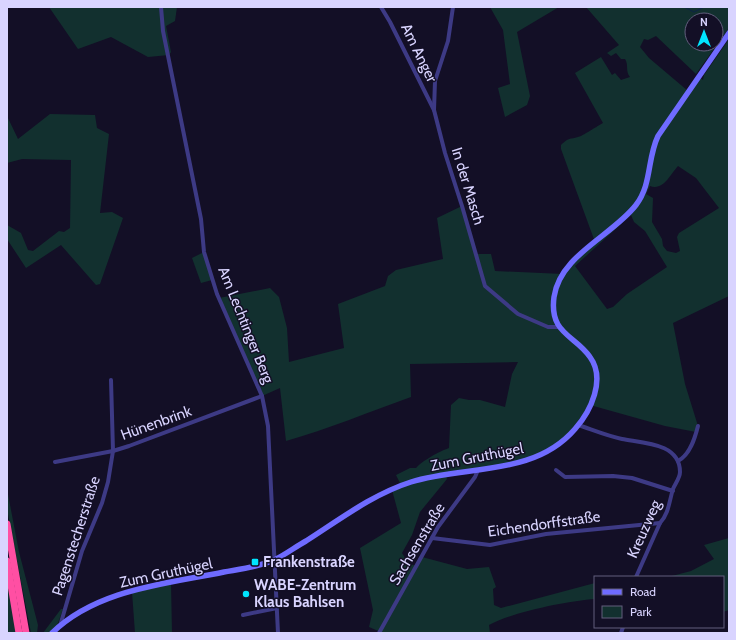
<svg xmlns="http://www.w3.org/2000/svg" width="736" height="640" viewBox="0 0 736 640" font-family="Cabin,sans-serif">
<rect width="100%" height="100%" fill="#130f26"/>
<g fill="#12302f" fill-rule="evenodd">
<path d="M49 7H177L175 21 166 26 171 52 169 55 148 57 111 37 78 49Z"/>
<path d="M490 7H559L517 32 530 96 527 105 505 117 498 88 510 84 503 30Z"/>
<path d="M586 7H729V28L696 74 656 36 648 40 644 39 640 47 649 58 688 91 698 76 703 80 704 75 729 39V296L673 323 685 384 698 426 696 432 665 426 590 405 565 438 527 461 446 475 447 479 420 512 412 535 402 553 409 564 417 566 422 557 467 569 489 567 496 587 493 589 494 605 501 608 595 583V599C567 601 513 612 489 625L490 633H383L369 627 373 610 360 548 401 523 392 490 401 485 396 475 410 468H416C422 461 440 451 449 448L451 405 459 398 469 400H480L505 407 512 374 518 362 410 364 411 397C369 412 328 429 286 441L280 388 262 396 219 298 270 288 279 297 287 328 289 362 344 348 338 304 385 286 388 276 396 270 443 259 437 218 462 206 476 254H491L495 271 563 274 595 242 561 149V145C570 137 567 140 578 137 581 137 599 125 603 123L575 73 601 57 612 75 615 73 621 80 630 77C625 71 629 65 625 59H621L616 53 611 56 607 53 619 45ZM692 20H716V44H692ZM678 166 696 178 719 208 679 233 677 237 680 251 676 253 667 251 663 246 662 239 652 222 653 198 646 194 650 186C663 191 670 175 678 166ZM631 215 634 222 645 231 667 267 627 294 613 307 607 309 575 266Z"/>
<path d="M50 114 95 115 97 128 109 134 100 213 112 212 123 218 100 284 96 285 61 245 26 268 7 239V225L21 233 28 250 33 251 59 231 64 232 70 228 71 160 22 159 7 163V116L18 139Z"/>
<path d="M204 252 212 280 201 283 192 258Z"/>
<path d="M7 489 19 552 38 625 37 633H31L7 509Z"/>
<path d="M729 538V610L723 612V577H668L691 571 714 559 704 545Z"/>
<path d="M7 576 17 633H8Z"/>
<path d="M171 584 172 633H135L132 592Z"/>
<path d="M61 609H63L57 626 49 633H43Z"/>
</g>
<g fill="none" stroke-linecap="round" stroke-linejoin="round">
<g stroke="#0c2248" stroke-width="1">
<path d="M684 7 694 12 704 7"/>
<path d="M7 631V633"/>
</g>
<g stroke="#3d3a85" stroke-width="4">
<path d="M161 7 163 31 201 219 204 252 217 294 262 396 268 426 278 633"/>
<path d="M381 7 390 22 434 110"/>
<path d="M453 7 448 41 435 81 434 110 445 153 462 206 485 286 518 314 548 327H559"/>
<path d="M578 425C593 430 607 436 622 439 643 443 680 443 680 472 680 478 675 484 673 489 669 502 669 513 660 523L636 577"/>
<path d="M678 461C690 455 695 438 698 426"/>
<path d="M55 462 113 451 129 446 262 396"/>
<path d="M556 470 565 477 613 476 632 478 673 491"/>
<path d="M432 538 490 545 546 534 660 523"/>
<path d="M243 615 277 608"/>
<path d="M60 626 82 551 102 503 108 482 113 451 111 380"/>
<path d="M379 633 438 527 475 477 478 470"/>
<path d="M621 633 623 627"/>
</g>
<path stroke="#6f6bff" stroke-width="5.5" d="M52 633C97 589 166 584 224 572 241 569 259 567 274 560 285 555 295 547 306 541 339 520 373 494 411 482 465 465 534 477 575 429 591 411 606 379 590 357 575 335 549 334 554 297 560 255 612 236 636 205 652 184 647 159 658 136L729 33"/>
<g stroke="#ff4fa3" stroke-width="7">
<path d="M7 524 26 633"/>
<path d="M7 561 19 633"/>
</g>
</g>
<g fill="#00e5ff" stroke="#130f26" stroke-width="1.5">
<rect x="251" y="558" width="8" height="8" rx="2"/>
<circle cx="246" cy="594" r="4"/>
</g>
<g text-anchor="middle" stroke-width="3" stroke-linejoin="round" paint-order="stroke">
<g font-size="15" fill="#d9d4ff" stroke="#130f26">
<text transform="translate(419 53) rotate(64)" y="5">Am Anger</text>
<text transform="translate(468 186) rotate(73)" y="5">In der Masch</text>
<text transform="translate(246 325) rotate(68)" y="5">Am Lechtinger Berg</text>
<text transform="translate(156 423) rotate(-20)" y="5">Hünenbrink</text>
<text transform="translate(477 457) rotate(-11)" y="5">Zum Gruthügel</text>
<text transform="translate(544 524) rotate(-8)" y="5">Eichendorffstraße</text>
<text transform="translate(644 529) rotate(-66)" y="5">Kreuzweg</text>
<text transform="translate(76 536) rotate(-72)" y="5">Pagenstecherstraße</text>
<text transform="translate(417 544) rotate(-59)" y="5">Sachsenstraße</text>
<text transform="translate(166 573) rotate(-12)" y="5">Zum Gruthügel</text>
</g>
<g font-size="15" font-weight="bold" fill="#d9d4ff" stroke="#130f26" text-anchor="start">
<text x="263" y="567">Frankenstraße</text>
<text x="254" y="590">WABE-Zentrum<tspan x="254" dy="17">Klaus Bahlsen</tspan></text>
</g>
</g>
<rect width="736" height="640" fill="none" stroke="#d9d4ff" stroke-width="16"/>
<rect x="594" y="576" width="130" height="52" fill="#130f26" stroke="#625e7d"/>
<rect x="602" y="589" width="20" height="6" fill="#6f6bff" stroke="#625e7d"/>
<text x="630" y="596" font-size="12" fill="#d9d4ff">Road</text>
<rect x="602" y="606" width="20" height="12" fill="#12302f" stroke="#625e7d"/>
<text x="630" y="616" font-size="12" fill="#d9d4ff">Park</text>
<g transform="translate(704 32)"><circle r="19" fill="#130f26" stroke="#625e7d"/>
<path d="M0-3L7 15L0 10L-7 15Z" fill="#00e5ff"/>
<text y="-6" font-size="11" font-weight="bold" text-anchor="middle" fill="#d9d4ff">N</text>
</g>
</svg>
